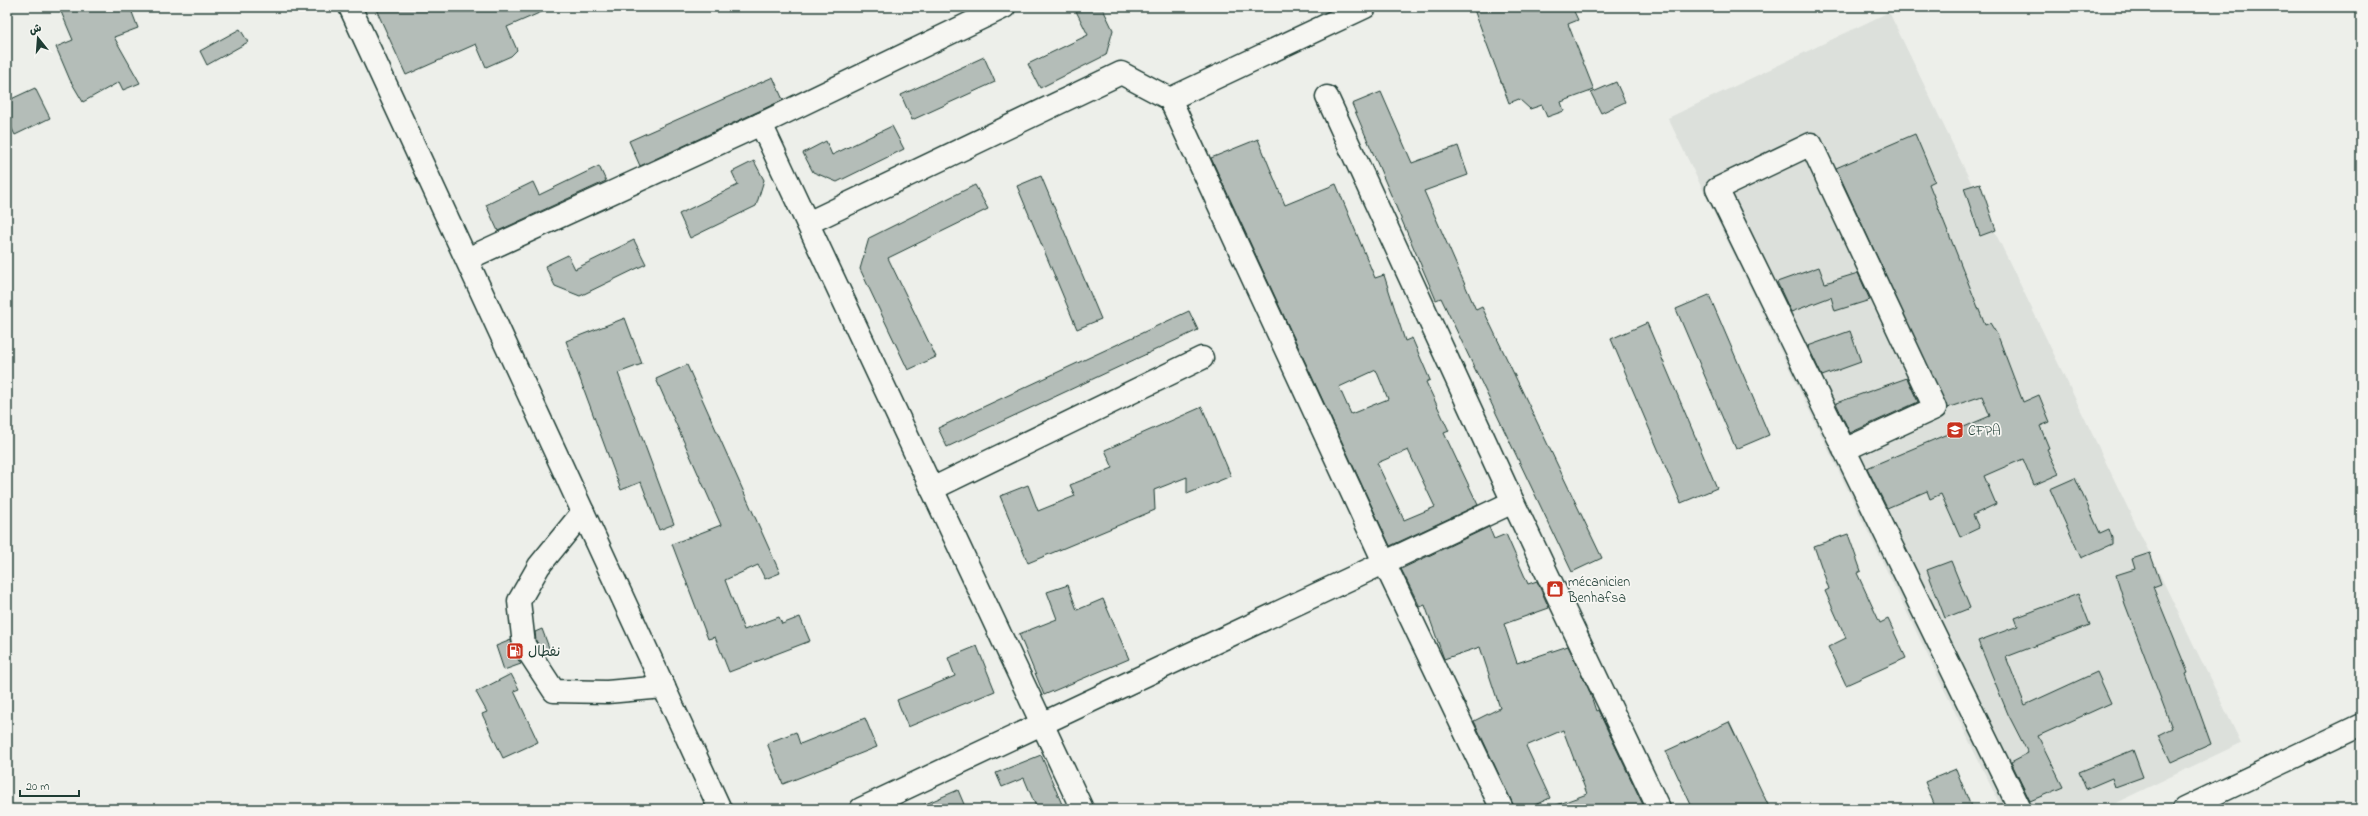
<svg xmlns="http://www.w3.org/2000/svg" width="2368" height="816" viewBox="0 0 2368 816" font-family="'Indie Flower','Playpen Sans Arabic',sans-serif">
<rect width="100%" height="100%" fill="#edefea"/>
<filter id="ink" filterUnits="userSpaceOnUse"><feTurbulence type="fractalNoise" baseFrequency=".025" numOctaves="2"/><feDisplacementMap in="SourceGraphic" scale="8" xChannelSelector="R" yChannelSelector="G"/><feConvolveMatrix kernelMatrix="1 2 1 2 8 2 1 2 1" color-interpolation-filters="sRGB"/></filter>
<g filter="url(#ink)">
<path fill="#dce0db" d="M1889 12 2241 743 2103 809H2002L1668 118Z"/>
<g fill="#b4bdb8" stroke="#1f3d34" fill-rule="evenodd">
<path d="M59 7H130L138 28 114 37 140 83 123 90 119 82 83 102 70 80 56 47 73 40Z"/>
<path d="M375 7H553L507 27 517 50 511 56 486 67 476 44 406 75Z"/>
<path d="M1074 7H1102L1113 30 1106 55 1040 88 1028 64 1088 35Z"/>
<path d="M1473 7H1572L1578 20 1568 24 1594 90 1561 102 1564 111 1547 117 1542 105 1530 109 1519 99 1509 103Z"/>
<path d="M240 29 248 42 207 65 200 51Z"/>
<path d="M984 57 995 82 912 120 901 95Z"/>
<path d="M773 77 783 100 640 166 629 141Z"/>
<path d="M1616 82 1625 102 1601 113 1591 93Z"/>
<path d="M35 88 50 118 15 135 7 119V101Z"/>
<path d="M1381 92 1412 163 1458 146 1468 175 1424 191 1476 310 1482 307 1602 558 1572 572 1441 298 1436 300 1352 104Z"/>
<path d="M892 126 904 149 837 182 813 172 803 153 826 141 832 155Z"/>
<path d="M1915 134 1935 181 1929 184 1985 325 1990 323 1998 336 2023 402 2039 395 2050 422 2040 426 2049 448 2047 449 2059 474 2034 485 2023 459 1984 476 1996 504 1973 515 1979 528 1960 537 1941 494 1930 499 1927 491 1887 508 1867 468 1990 416 1982 396 1947 408 1836 168Z"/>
<path d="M1258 139 1285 205 1336 184 1375 278 1384 275 1405 341 1412 338 1430 380 1426 382 1449 431 1444 433 1478 505 1390 546 1211 158ZM1376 370 1388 399 1351 414 1339 387ZM1408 450 1435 507 1404 520 1377 463Z"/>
<path d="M754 161 764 180 756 206 690 238 679 214 738 185 732 172Z"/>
<path d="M599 166 606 181 498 231 486 205 533 182 539 195Z"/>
<path d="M1041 176 1101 319 1077 329 1017 186Z"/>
<path d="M1980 183 1996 230 1980 236 1964 188Z"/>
<path d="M975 185 988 209 888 258 936 357 908 370 860 269 869 238Z"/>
<path d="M634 240 646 264 580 296 555 286 545 266 568 255 575 269Z"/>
<path d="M1819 267 1825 283 1858 273 1870 300 1835 311 1831 297 1791 312 1777 282Z"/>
<path d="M1709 295 1769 435 1736 449 1676 309Z"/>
<path d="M1189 311 1198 330 947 447 938 428Z"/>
<path d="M625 318 642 364 618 373 674 524 659 530 641 482 621 490 566 341Z"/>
<path d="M1647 323 1717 488 1681 503 1611 339Z"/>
<path d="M1850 331 1861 362 1822 376 1808 346Z"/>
<path d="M687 365 780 573 765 579 758 565 725 580 744 630 779 617 782 624 800 617 810 641 729 672 715 637 708 639 672 544 721 525 656 379Z"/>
<path d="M1907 378 1918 402 1850 433 1836 403Z"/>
<path d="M1202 407 1231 476 1187 494V477L1154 490 1155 510 1028 563 1000 496 1028 485 1038 511 1075 496 1070 485 1113 468 1105 450Z"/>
<path d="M2075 478 2100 533 2109 529 2112 538V544L2081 558 2050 489Z"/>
<path d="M1489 527 1494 539 1506 534 1528 584 1537 581 1549 608 1504 624 1517 663 1568 646 1589 690 1596 711 1598 710 1645 809H1551V807L1587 794 1563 730 1526 746 1550 798 1526 809H1515L1474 721 1500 708 1480 647 1444 659 1425 605 1420 607 1401 569Z"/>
<path d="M1848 534 1861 571 1857 573 1880 623 1888 619 1906 658 1846 685 1828 647 1846 638 1825 591 1829 589 1814 546Z"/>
<path d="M2150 553 2161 584 2153 587 2188 673 2186 674 2211 744 2171 762 2158 735 2172 728 2125 604 2116 575 2135 569 2132 559Z"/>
<path d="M1951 561 1970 608 1945 618 1927 570Z"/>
<path d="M1068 585 1077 610 1103 599 1129 659 1044 695 1019 634 1057 619 1047 592Z"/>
<path d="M2078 594 2090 625 2006 657 2025 705 2097 672 2111 703 2038 736 2063 787 2030 801 2011 762 2028 753 2008 714 1978 641 2018 626 2015 618Z"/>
<path d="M542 629 551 653 546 655 536 641 535 632Z"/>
<path d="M511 640 513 652 521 664 504 670 496 646Z"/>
<path d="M977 646 995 691 908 727 897 700 955 676 948 658Z"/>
<path d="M511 674 519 689 514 691 538 742 503 758 482 714 487 712 476 692Z"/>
<path d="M865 718 877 747 783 784 767 743 796 732 800 744Z"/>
<path d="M1729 722 1770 809H1693L1666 751Z"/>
<path d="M2133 750 2143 777 2115 787 2112 778 2086 789 2079 772Z"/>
<path d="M1041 755 1064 809H1037L1024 778 1002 787 996 773Z"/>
<path d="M1956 769 1972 809H1936L1925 782Z"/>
<path d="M958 790 966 809H914Z"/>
</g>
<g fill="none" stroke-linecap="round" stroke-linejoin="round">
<g stroke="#1f3d34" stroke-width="25">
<g id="minor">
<path d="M1327 97 1513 502 1659 809"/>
<path d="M1170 99 1384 562 1502 809"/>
<path d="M761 124 1082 809"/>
<path d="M808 223 1121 73 1170 99 1365 7"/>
<path d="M467 259 761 124 1004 7"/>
<path d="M1844 450 1935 408 1811 144 1717 189 2020 809"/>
<path d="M932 489 1202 358"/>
<path d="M583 512 539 566 519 601 524 645 554 691 607 692 664 687"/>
<path d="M861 809 1513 502"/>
<path d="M2184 809 2361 725"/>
</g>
</g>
<g stroke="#1f3d34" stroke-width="25">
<path id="major" d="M350 7 720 809"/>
</g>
<use href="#minor" stroke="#f6f6f2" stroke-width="22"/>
<use href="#major" stroke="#f6f6f2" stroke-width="22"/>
</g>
</g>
<defs>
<g id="university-square" transform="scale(0.9)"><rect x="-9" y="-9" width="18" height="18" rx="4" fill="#c8321e" stroke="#f6f6f2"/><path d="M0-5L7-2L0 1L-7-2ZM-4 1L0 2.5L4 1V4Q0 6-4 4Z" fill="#fff"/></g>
<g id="shop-square" transform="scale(0.9)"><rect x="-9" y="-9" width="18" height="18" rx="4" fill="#c8321e" stroke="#f6f6f2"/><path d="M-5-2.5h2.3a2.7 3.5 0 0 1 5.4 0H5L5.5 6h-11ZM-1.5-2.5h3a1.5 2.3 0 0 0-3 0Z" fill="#fff"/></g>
<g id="fuel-square" transform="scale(0.9)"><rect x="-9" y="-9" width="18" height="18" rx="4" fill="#c8321e" stroke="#f6f6f2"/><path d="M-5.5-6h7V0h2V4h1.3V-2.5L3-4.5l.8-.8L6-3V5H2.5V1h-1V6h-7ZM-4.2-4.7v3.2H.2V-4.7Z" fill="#fff"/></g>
</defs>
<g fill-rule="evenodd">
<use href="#university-square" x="1955" y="430"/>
<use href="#shop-square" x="1555" y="589"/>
<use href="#fuel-square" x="515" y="651"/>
</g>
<g text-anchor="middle" stroke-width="3.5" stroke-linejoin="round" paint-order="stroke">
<g font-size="14" fill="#1f3d34" stroke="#f6f6f2" text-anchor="start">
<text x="1968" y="435">CFPA</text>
<text x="1568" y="586">mécanicien<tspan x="1568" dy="16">Benhafsa</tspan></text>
<text x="528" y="656">نفطال</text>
</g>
</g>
<rect width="2368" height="816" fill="none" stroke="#f6f6f2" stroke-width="24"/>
<rect x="12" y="12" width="2344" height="792" fill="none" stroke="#1f3d34" stroke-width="1.5" filter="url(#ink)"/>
<g transform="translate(38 38) rotate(343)" stroke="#f6f6f2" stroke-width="3" paint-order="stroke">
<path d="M0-3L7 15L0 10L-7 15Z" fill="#1f3d34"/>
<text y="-6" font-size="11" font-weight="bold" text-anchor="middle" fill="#1f3d34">ش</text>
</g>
<path d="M20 790v6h59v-6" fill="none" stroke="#1f3d34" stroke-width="2"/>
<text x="26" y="790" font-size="12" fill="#1f3d34" stroke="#f6f6f2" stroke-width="3" paint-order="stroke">20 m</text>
</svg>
